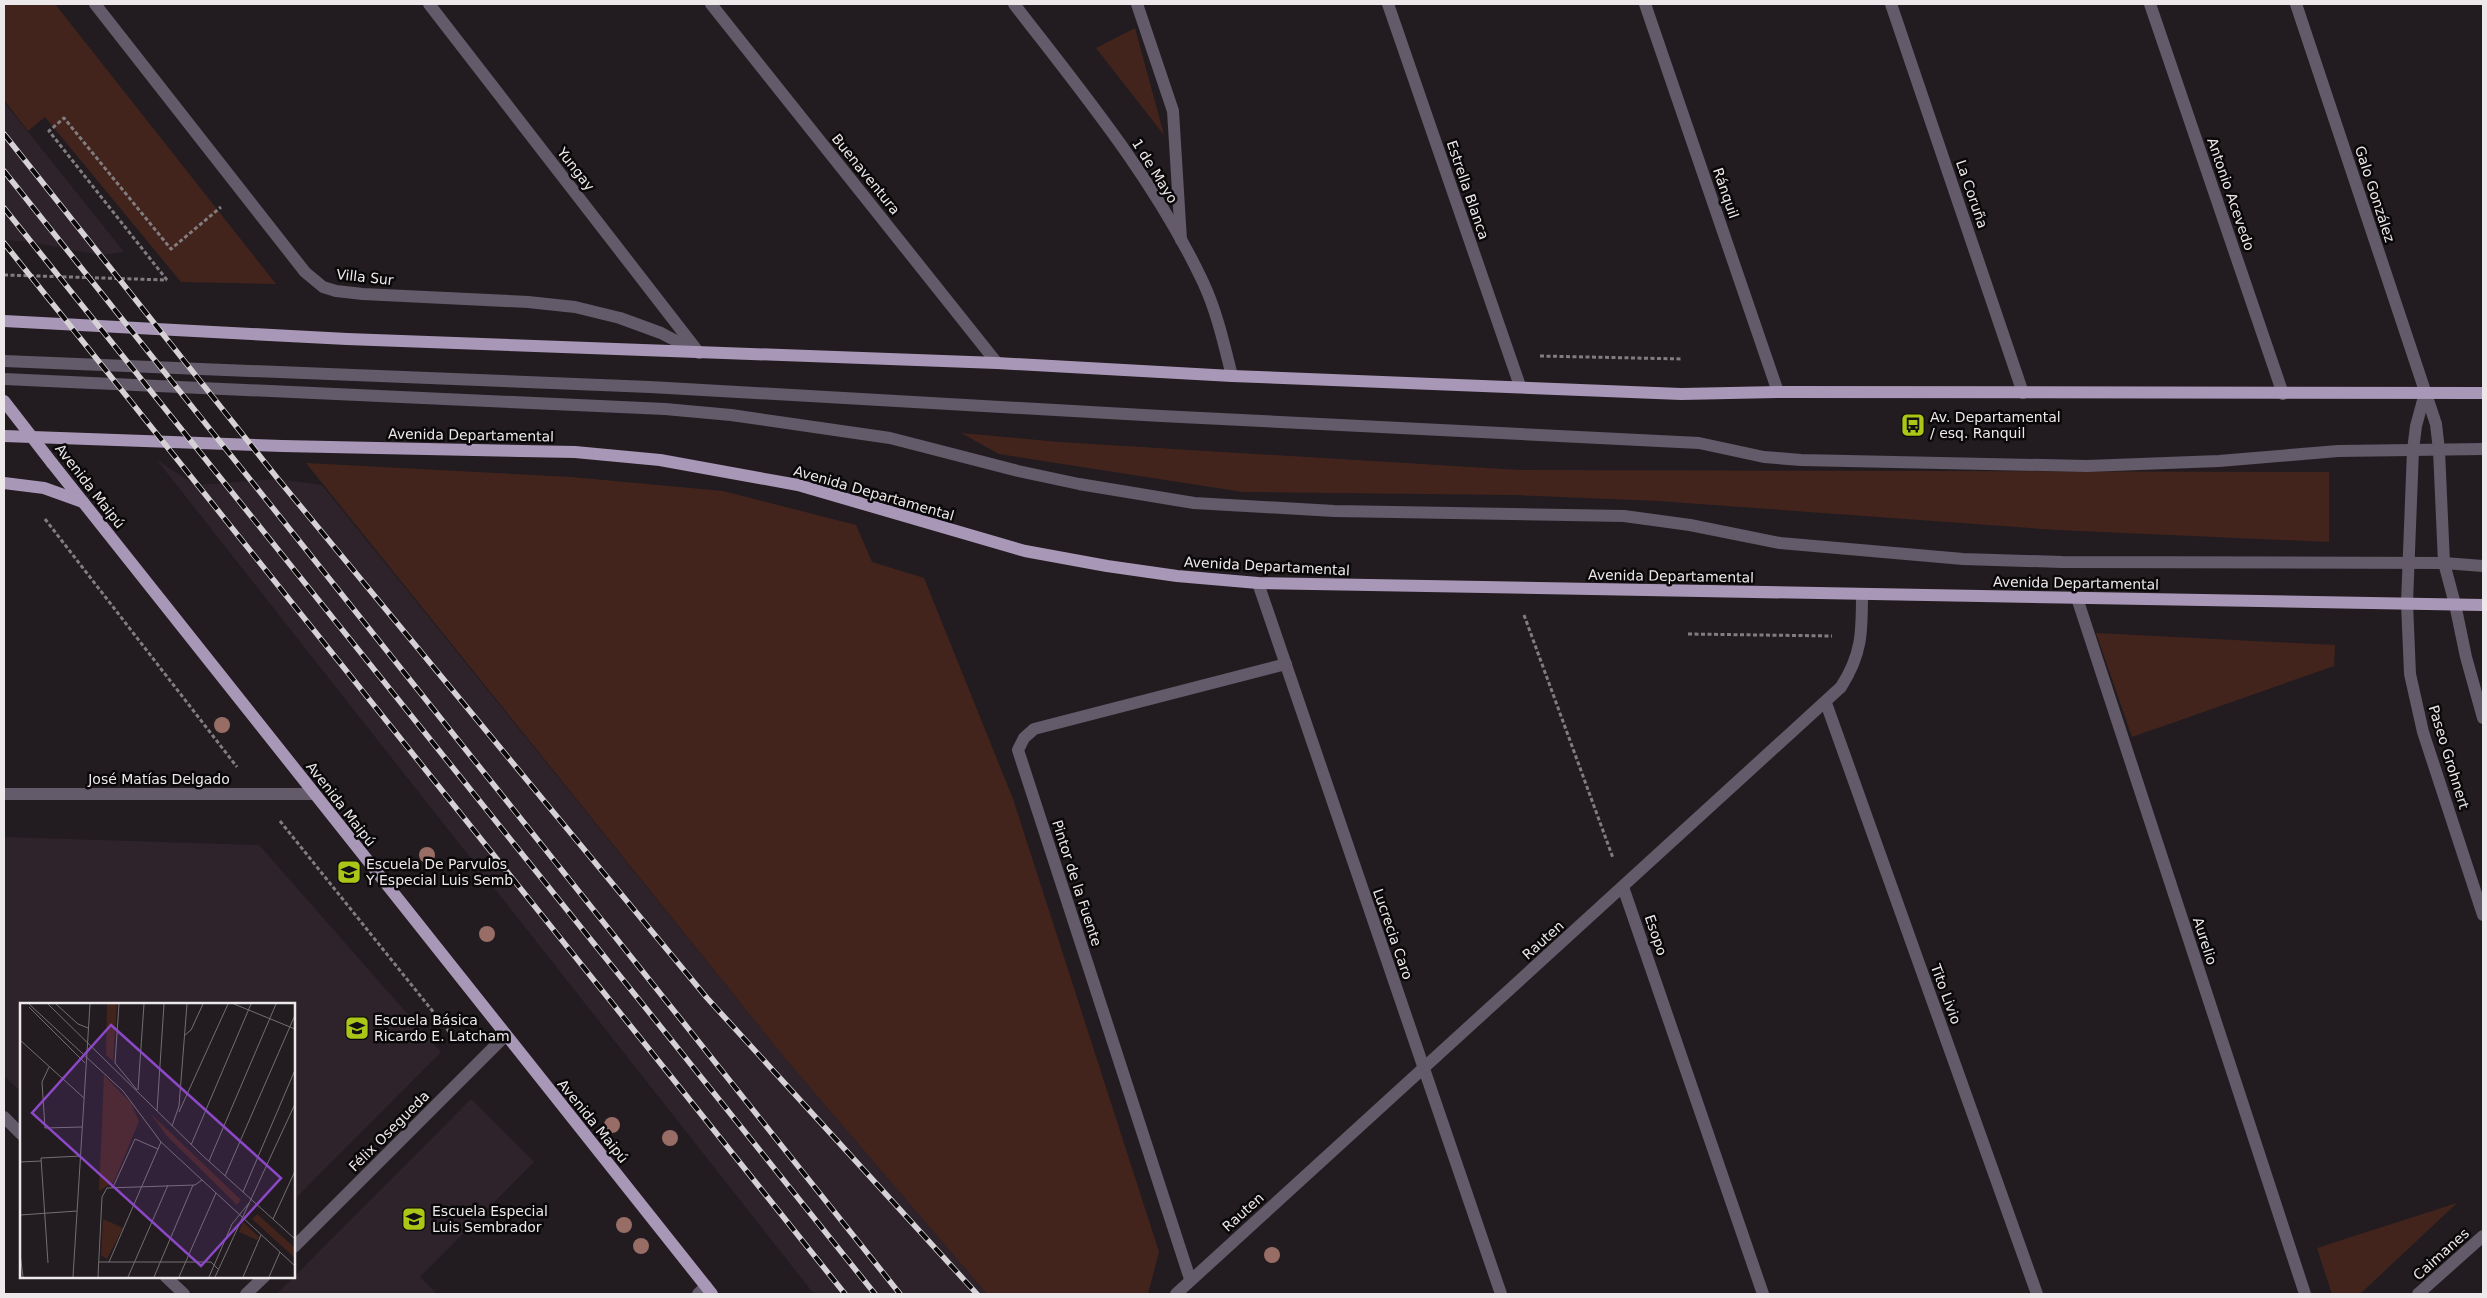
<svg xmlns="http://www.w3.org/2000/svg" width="2487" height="1298" viewBox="0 0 2487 1298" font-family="'DejaVu Sans',sans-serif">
<rect width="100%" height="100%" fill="#221c20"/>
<g fill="#2e232b">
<path d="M4 102 124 252 100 255 31 242 4 240Z"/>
<path d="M157 460 195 485 278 479 322 485 784 1057 987 1294H814Z"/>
<path d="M4 837 259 845 441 1052 294 1200V1004H21V1092L4 1076Z"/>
<path d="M471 1099 534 1162 420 1277 437 1294H277Z"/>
</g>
<g fill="#43241d">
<path d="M4 4H55L276 284 181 282 45 117 28 131 4 100Z"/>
<path d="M1135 28 1164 135 1096 48Z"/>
<path d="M961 433 1059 442 1520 470 2329 472V542L2057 530 1658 501 1514 495 1243 492 999 454Z"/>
<path d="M306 463 571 477 723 491 856 525 872 562 924 578 1013 799 1159 1252 1148 1294H987L784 1057Z"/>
<path d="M2096 633 2335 645 2334 666 2132 737Z"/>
<path d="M2457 1203 2360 1294H2332L2317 1248Z"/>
</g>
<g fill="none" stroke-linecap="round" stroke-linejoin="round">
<g stroke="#817c7f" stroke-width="3" stroke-dasharray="4 2.5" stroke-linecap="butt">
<path d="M4 275 167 280"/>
<path d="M167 280 49 131 64 118 171 249 221 207"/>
<path d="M1540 356 1683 359"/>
<path d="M45 519 237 767"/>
<path d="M1524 615 1613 858"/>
<path d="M1688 634 1832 636"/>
<path d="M280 821 459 1044"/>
</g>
<g stroke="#635a6a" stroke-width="12">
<path d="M95 4 305 272 323 287 336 291 363 294 528 302 575 307 620 318 661 333 699 353"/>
<path d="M429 4 696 349"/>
<path d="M711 4 997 363"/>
<path d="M1014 4C1082 92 1155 180 1203 282 1217 312 1224 344 1232 376"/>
<path d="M1137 4 1173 111 1181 240"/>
<path d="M1388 4 1520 386"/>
<path d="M1645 4 1778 392"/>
<path d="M1891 4 2023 393"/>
<path d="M2150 4 2283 394"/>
<path d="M2296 4 2436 424 2439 450 2444 563 2455 604 2466 657 2483 718"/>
<path d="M4 361 650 387 1161 416 1699 443 1764 457 1801 460 2087 466 2219 461 2338 451 2483 449"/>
<path d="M4 379 665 409 731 415 890 438 1018 471 1079 484 1194 503 1334 511 1624 516 1690 525 1780 543 1963 559 2062 562 2444 563 2483 566"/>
<path d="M2425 393 2416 426 2413 450 2407 603 2410 674 2423 732 2483 915"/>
<path d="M1258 583 1501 1294"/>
<path d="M2077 598 2305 1294"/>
<path d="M1826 703 2037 1294"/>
<path d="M4 794H314"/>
<path d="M1623 887 1763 1294"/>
<path d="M4 1117 21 1134"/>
<path d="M294 1247 506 1035"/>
<path d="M166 1277 184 1294"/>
<path d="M1190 1279 1018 750 1024 738 1034 729 1286 664"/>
<path d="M246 1294 264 1277"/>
<path d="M698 1294 706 1286"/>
<path d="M1176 1294 1841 687C1862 654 1862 633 1862 594"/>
<path d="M2418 1294 2483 1236"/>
</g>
<g stroke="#a897b7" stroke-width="12">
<path d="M4 321 347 339 997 363 1232 376 1681 394 1778 392 2483 393"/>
<path d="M4 436 282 446 575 452 660 460 798 485 1025 551 1107 566 1177 576 1258 583 2483 605"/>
<path d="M52 463 712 1294"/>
<path d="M4 483 44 488 83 502"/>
</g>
<g stroke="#d6d1d4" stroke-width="5.5">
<g id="rail">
<path d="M4 134 278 479 707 998 977 1294"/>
<path d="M4 171 900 1294"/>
<path d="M4 208 875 1294"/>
<path d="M4 243 845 1294"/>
</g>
</g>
<use href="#rail" stroke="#0a0809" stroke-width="4" stroke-dasharray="11" stroke-linecap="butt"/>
<path stroke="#a897b7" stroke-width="12" d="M4 401 52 463"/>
</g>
<g fill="#976d65">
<circle cx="222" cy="725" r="8"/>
<circle cx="427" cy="855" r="8"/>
<circle cx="487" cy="934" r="8"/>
<circle cx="612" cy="1125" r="8"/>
<circle cx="670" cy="1138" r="8"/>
<circle cx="624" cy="1225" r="8"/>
<circle cx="641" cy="1246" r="8"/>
<circle cx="1272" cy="1255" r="8"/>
</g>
<defs>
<g id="bus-square" transform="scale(1.25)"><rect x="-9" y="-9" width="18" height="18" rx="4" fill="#abc616" stroke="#0a0809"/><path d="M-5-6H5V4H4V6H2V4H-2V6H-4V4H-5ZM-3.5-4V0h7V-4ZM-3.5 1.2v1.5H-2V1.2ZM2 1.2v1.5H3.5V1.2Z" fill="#111"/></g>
<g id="school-square" transform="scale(1.25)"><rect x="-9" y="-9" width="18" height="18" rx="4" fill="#abc616" stroke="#0a0809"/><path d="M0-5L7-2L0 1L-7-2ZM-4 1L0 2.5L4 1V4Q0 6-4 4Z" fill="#111"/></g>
</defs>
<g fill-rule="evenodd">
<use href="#bus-square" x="1913" y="425"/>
<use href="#school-square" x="349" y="872"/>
<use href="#school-square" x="357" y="1028"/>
<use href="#school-square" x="414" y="1219"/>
</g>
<g text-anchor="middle" stroke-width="5" stroke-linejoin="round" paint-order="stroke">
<g font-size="14" fill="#ede9eb" stroke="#0a0809">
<text transform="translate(576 169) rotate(52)" y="5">Yungay</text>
<text transform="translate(1155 171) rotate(58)" y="5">1 de Mayo</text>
<text transform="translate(866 174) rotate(51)" y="5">Buenaventura</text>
<text transform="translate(1468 190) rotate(71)" y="5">Estrella Blanca</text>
<text transform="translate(1726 193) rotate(71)" y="5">Ránquil</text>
<text transform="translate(1972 194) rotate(71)" y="5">La Coruña</text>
<text transform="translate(2231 194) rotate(71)" y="5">Antonio Acevedo</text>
<text transform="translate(2375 194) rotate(72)" y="5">Galo González</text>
<text transform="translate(365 277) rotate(6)" y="5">Villa Sur</text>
<text transform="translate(471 435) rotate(1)" y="5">Avenida Departamental</text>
<text transform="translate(90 486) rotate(52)" y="5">Avenida Maipú</text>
<text transform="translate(874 493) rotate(16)" y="5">Avenida Departamental</text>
<text transform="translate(1267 566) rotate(3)" y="5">Avenida Departamental</text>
<text transform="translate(1671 576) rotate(1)" y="5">Avenida Departamental</text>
<text transform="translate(2076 583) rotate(1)" y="5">Avenida Departamental</text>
<text transform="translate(2449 757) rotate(73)" y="5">Paseo Grohnert</text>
<text x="159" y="784">José Matías Delgado</text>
<text transform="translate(341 804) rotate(52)" y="5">Avenida Maipú</text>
<text transform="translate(1077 883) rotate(72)" y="5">Pintor de la Fuente</text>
<text transform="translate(1393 934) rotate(71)" y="5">Lucrecia Caro</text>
<text transform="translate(1656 935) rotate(71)" y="5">Esopo</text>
<text transform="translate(1543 940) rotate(-42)" y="5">Rauten</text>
<text transform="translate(2205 941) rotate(72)" y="5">Aurelio</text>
<text transform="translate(1946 994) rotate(70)" y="5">Tito Livio</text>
<text transform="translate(593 1121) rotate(51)" y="5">Avenida Maipú</text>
<text transform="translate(389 1131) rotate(-45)" y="5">Félix Osegueda</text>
<text transform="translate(1243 1212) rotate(-42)" y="5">Rauten</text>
<text transform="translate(2441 1254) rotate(-42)" y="5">Caimanes</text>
</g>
<g font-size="14" fill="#ede9eb" stroke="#0a0809" text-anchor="start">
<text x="1930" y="422">Av. Departamental<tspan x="1930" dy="16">/ esq. Ranquil</tspan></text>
<text x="366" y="869">Escuela De Parvulos<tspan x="366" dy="16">Y Especial Luis Semb</tspan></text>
<text x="374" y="1025">Escuela Básica<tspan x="374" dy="16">Ricardo E. Latcham</tspan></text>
<text x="432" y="1216">Escuela Especial<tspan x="432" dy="16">Luis Sembrador</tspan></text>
</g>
</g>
<g transform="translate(20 1003)">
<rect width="275" height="275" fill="#221c20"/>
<path d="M87 1H97L93 58 86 52ZM84 72 111 100 119 118 94 179 79 188ZM130 110 221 197 217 202 146 132ZM237 211 275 245V255L232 216ZM83 216 103 225 87 256 81 252ZM223 219 239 234 237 237 219 229Z" fill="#43241d"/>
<path fill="none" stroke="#736e71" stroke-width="1" d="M9 1 103 88 141 139 275 263M28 1 182 152 275 236M36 1 58 21 68 25M99 1 95 60 117 87M214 1 275 26M9 4 65 60M165 32 171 27 183 1M0 37 64 95M29 64 22 79 25 125 62 124M118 87 124 1M137 108 144 1M159 109 208 1M152 123 159 103 167 1M171 142 231 1M189 158 256 1M0 159 21 158M205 173 275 12M94 182 115 136 138 146M223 189 275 67M0 212 57 208M253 216 275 168M0 250 3 274M79 259H191L198 266M89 259 141 139M28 260 21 155 61 153M53 274 70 1M78 274 82 194 87 185 175 182 182 177M108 274 148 182M134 274 173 182M159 274 196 190M189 274 212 221 229 200M195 274 275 101M223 274 241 232M249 274 260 249"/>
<path fill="#8c48c6" fill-opacity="0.15" stroke="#8c48c6" stroke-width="2.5" d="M91 22 261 175 181 263 12 110Z"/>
<rect width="275" height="275" fill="none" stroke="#ede9eb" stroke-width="2.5"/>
</g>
<rect width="2487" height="1298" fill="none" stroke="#ede9eb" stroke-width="10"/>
</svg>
